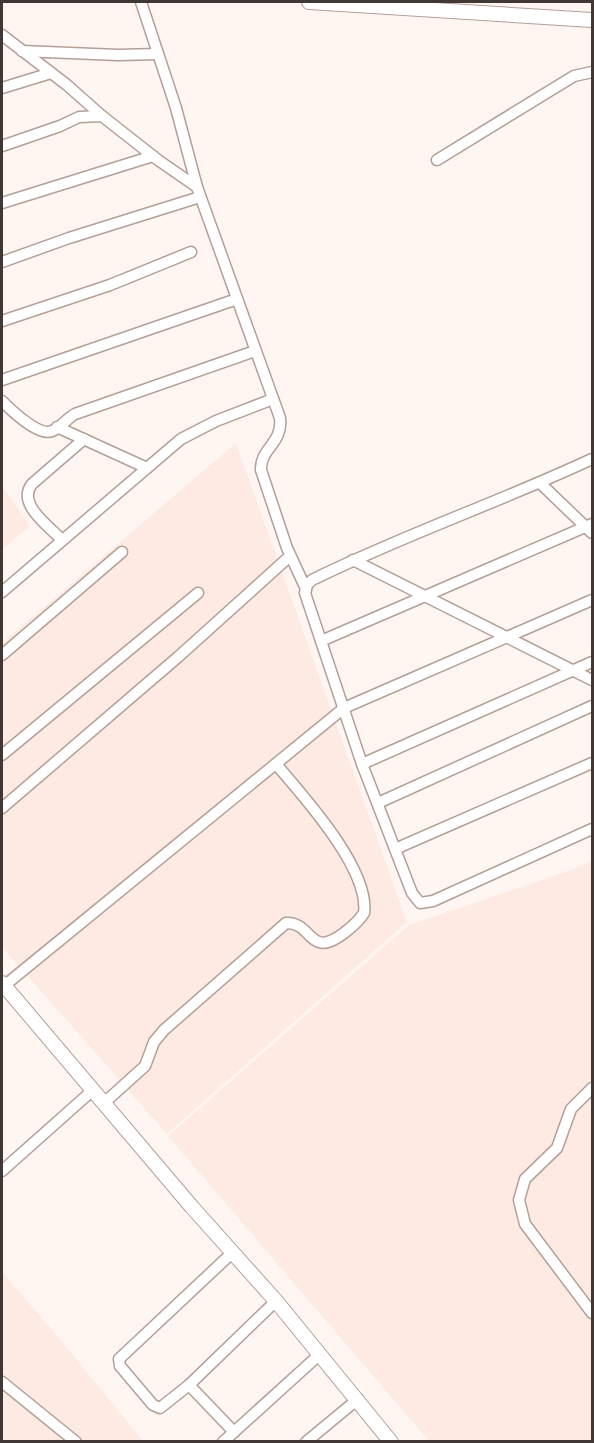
<svg xmlns="http://www.w3.org/2000/svg" width="594" height="1443" viewBox="0 0 594 1443" font-family="Helvetica,sans-serif">
<rect width="100%" height="100%" fill="#fff6f2"/>
<g fill="#fdebe3">
<path d="M236 443 407 922 167 1134 2 947V643Z"/>
<path d="M2 486 30 526 2 550Z"/>
<path d="M592 860V1441H429L168 1136 409 925 574 869Z"/>
<path d="M2 1272 54 1332 143 1441H2Z"/>
</g>
<g fill="none" stroke-linecap="round" stroke-linejoin="round">
<g stroke="#b49f97" stroke-width="13">
<g id="minor">
<path d="M141 2 176 108 197 187 280 418C283 444 260 448 261 470L287 548 306 589"/>
<path d="M2 35 67 85 102 116"/>
<path d="M22 51 118 55 158 54"/>
<path d="M2 88 51 73"/>
<path d="M2 146 60 126 79 117 102 116 158 160 197 187"/>
<path d="M437 160 574 76 592 72"/>
<path d="M2 203 153 156"/>
<path d="M2 262 69 238 200 197"/>
<path d="M2 321 110 285 191 252"/>
<path d="M2 380 237 299"/>
<path d="M2 401C11 410 39 437 52 431 61 428 67 418 75 414L255 351"/>
<path d="M57 427 147 468"/>
<path d="M592 459C500 502 403 535 312 580L307 585 305 593 362 764 412 893 420 903 433 901 592 829"/>
<path d="M540 483 592 533"/>
<path d="M62 540C50 527 16 504 32 484L84 439"/>
<path d="M353 560 592 680"/>
<path d="M2 592 181 439 216 421 273 399"/>
<path d="M321 641 592 524"/>
<path d="M2 655 122 552"/>
<path d="M2 755 198 593"/>
<path d="M362 764 592 662"/>
<path d="M378 803 592 706"/>
<path d="M2 808 178 657 290 556"/>
<path d="M395 849 592 763"/>
<path d="M4 986 344 708 592 600"/>
<path d="M592 1088 571 1109 557 1148 525 1179 519 1200 525 1224 592 1313"/>
<path d="M104 1103 145 1066 154 1042 164 1030 286 923C313 922 309 960 344 933 352 927 359 921 364 913 370 869 303 796 276 764"/>
<path d="M2 1171 93 1090"/>
<path d="M233 1252 119 1359 120 1366 153 1405 160 1408 189 1385 276 1301"/>
<path d="M2 1382 76 1442"/>
<path d="M189 1385 234 1432"/>
<path d="M223 1442 320 1354"/>
<path d="M306 1442 358 1399"/>
</g>
</g>
<g stroke="#b49f97" stroke-width="16">
<g id="major">
<path d="M309 2 592 20"/>
<path d="M2 983 191 1206 276 1301 391 1442"/>
</g>
</g>
<use href="#minor" stroke="#fff" stroke-width="10"/>
<use href="#major" stroke="#fff" stroke-width="14"/>
</g>
<rect width="594" height="1443" fill="none" stroke="#413835" stroke-width="6"/>
</svg>
